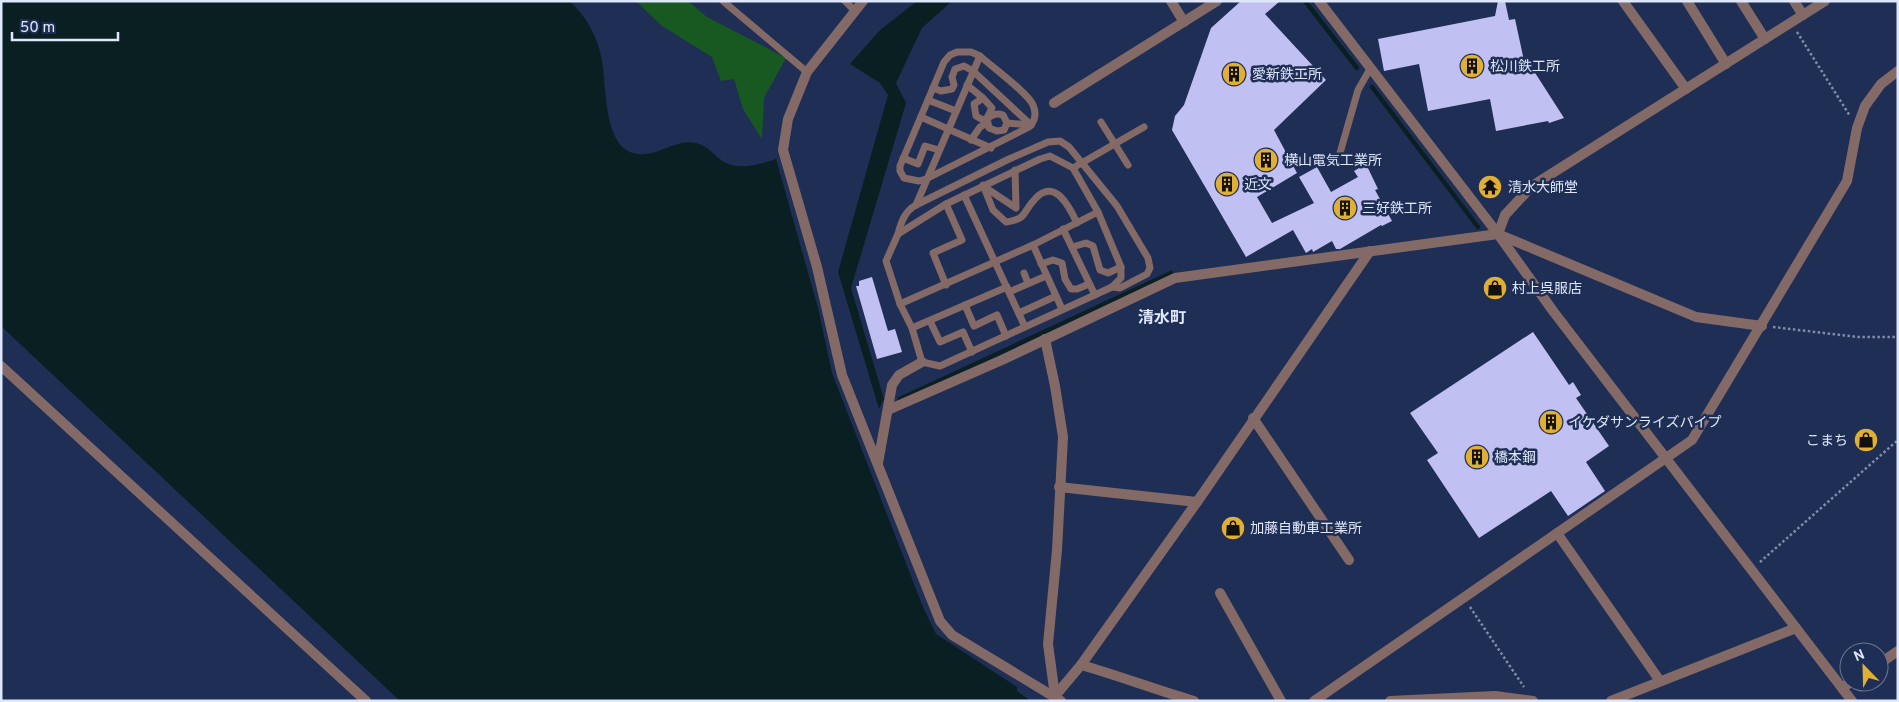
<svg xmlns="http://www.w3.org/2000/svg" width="1899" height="702" viewBox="0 0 1899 702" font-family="Overpass,'Noto Sans JP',sans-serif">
<rect width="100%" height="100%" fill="#1f2e54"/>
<path fill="#185922" d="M636 1H688L707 17 786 58 764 98 762 139 743 109 734 79 721 81 712 57 662 26Z"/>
<g fill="#091f22">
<path d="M1 1H569C585 14 597 36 601 56 607 81 602 144 633 153 655 160 674 138 696 143 709 146 714 156 724 162 740 171 760 164 776 159L818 308 832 373 923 607 936 634 1017 687V691L1031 701H400L1 326Z"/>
<path d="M917 1H952L922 28 896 83 906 103 851 288 884 399 879 409 838 272 888 95 880 83 850 64 879 31Z"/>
</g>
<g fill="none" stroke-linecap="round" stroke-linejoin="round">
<g stroke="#091f22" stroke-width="4.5">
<path d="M1305 1 1357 68"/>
<path d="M1372 87 1478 227"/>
<path d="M900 399 1171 273"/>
</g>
</g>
<g fill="#c1c0f3">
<path d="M1241 1H1280L1265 14 1326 80 1274 130 1297 173 1257 197 1272 223 1314 203 1299 177 1317 167 1331 192 1358 177 1354 171 1366 164 1378 189 1375 190 1392 221 1382 226 1381 225 1340 249H1336L1332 241 1313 252 1312 249 1306 253 1293 230 1246 257 1172 130 1175 116 1184 105 1211 28Z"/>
<path d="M1498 1H1505L1509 20 1515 19 1526 70 1532 68 1564 118 1549 123 1548 121 1496 131 1490 99 1428 111 1419 64 1384 71 1378 39 1495 16Z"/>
<path d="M872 277 888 331 895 329 902 352 877 359 856 286H859V281Z"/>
<path d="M1533 332 1569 385 1573 382 1581 395 1576 398 1609 446 1586 462 1605 491 1568 516 1551 491 1479 538 1427 460 1438 453 1410 413Z"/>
</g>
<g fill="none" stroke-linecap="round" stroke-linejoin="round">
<g stroke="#808ca9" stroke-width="2.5" stroke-dasharray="2.5 2.5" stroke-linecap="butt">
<path d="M1797 32 1850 116"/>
<path d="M1773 327 1858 337H1898"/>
<path d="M1760 562 1898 440"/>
<path d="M1470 607 1524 687"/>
</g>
<g stroke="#836a67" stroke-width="7">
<path d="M723 1 807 72"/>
<path d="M845 1 855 11"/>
<path d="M957 52H971L980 56C991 66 1028 93 1033 105 1037 114 1035 121 1029 127L926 179 919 181 904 178 900 171V166L944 62 950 55Z"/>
<path d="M967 85 983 98 974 104 976 116 983 120C991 117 994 112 1003 115L1007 123 1004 130 997 131 989 128 987 118 992 108 983 98"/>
<path d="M933 88 941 91 952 89 954 85 952 77 955 69 964 66 973 71 1031 125"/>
<path d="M928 100 956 111"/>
<path d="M921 117 991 148"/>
<path d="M1101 122 1128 165"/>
<path d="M1007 123 1031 125"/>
<path d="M971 140 980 127 987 123"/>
<path d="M1340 153 1358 90 1370 69"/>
<path d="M1050 156 1073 168 1098 212 1121 267V278L1112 287 940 366 922 362 912 328 900 304 886 261 898 234 946 204 1040 159Z"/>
<path d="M903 158 918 164 925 146 939 150"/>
<path d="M1073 168 1144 127"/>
<path d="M983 185 993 210 1006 222C1028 219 1022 212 1035 199 1055 177 1070 208 1077 223"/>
<path d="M983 186 1016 208 1015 170"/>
<path d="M964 195 1025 327"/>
<path d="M946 204 962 240 933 253 946 285"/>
<path d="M916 205 980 56"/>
<path d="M1063 229 1095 295"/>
<path d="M898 234C901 222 905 211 916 205L1009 159 1048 142 1060 141 1069 147 1117 206 1148 258 1150 268 1147 274 1120 288 1112 287"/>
<path d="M1033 245 1062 309"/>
<path d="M1072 247 1086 243 1093 246 1100 270 1108 273 1121 267"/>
<path d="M1041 264 1053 260 1062 263 1065 279 1071 289H1077L1089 284"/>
<path d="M1024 273 1028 283"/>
<path d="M1009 292 1046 276"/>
<path d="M900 304 1033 245 1098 212"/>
<path d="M965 305 974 326 997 315 1006 336"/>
<path d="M1019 313 1056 296"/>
<path d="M930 321 940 342 963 332 972 352"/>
<path d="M912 328 1007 287"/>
</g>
<g stroke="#836a67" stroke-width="10">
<path d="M863 1 807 72 788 119 783 150 817 267 842 375 940 621 952 635 1061 701"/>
<path d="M1171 1 1184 22"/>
<path d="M1623 1 1686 89"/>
<path d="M1687 1 1726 64"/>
<path d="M1741 1 1765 39"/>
<path d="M1794 1 1803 15"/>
<path d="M1054 103 1217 1"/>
<path d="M1498 234 1505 215 1532 186 1825 1"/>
<path d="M1045 339 1055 386 1063 437 1057 550 1048 644 1055 696"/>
<path d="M888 410 1002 360 1175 278 1498 234 1696 317 1762 326"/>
<path d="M1253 418 1349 560"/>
<path d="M878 463 892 385 899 375 922 362"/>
<path d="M1059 487 1197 502"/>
<path d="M1557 533 1660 681"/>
<path d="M1220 593 1281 701"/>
<path d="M1879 664 1898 651"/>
<path d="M1081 665C1120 676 1156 690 1194 701"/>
<path d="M1842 688 1851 682"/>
<path d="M1055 696 1081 665 1197 502 1370 251"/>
<path d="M1314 701 1692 440 1847 181 1857 128 1865 106 1881 84 1898 71"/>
<path d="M1390 701 1495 696 1533 701"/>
<path d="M1611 701 1796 628"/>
</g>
<g stroke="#836a67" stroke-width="10">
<path d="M1319 1 1498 234 1553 311 1852 701"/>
<path d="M1 366 366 701"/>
</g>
</g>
<defs>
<g id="building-disc" transform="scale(1.25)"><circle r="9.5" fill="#e0b034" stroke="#1f2e54"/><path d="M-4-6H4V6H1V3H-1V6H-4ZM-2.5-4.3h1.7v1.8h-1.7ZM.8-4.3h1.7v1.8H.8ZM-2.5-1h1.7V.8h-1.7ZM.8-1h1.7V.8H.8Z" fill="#111"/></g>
<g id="temple-disc" transform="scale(1.25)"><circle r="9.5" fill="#e0b034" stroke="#1f2e54"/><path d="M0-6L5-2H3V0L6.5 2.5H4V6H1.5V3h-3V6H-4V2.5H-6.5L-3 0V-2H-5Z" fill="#111"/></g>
<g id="shop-disc" transform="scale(1.25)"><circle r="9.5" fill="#e0b034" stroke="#1f2e54"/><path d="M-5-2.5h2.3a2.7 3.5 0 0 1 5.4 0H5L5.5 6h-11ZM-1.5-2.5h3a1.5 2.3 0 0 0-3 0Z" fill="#111"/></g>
</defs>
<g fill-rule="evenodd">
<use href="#building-disc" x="1472" y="66"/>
<use href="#building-disc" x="1234" y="74"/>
<use href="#building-disc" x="1266" y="160"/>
<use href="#building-disc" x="1227" y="184"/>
<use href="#temple-disc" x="1490" y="187"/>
<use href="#building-disc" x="1345" y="208"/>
<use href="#shop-disc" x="1495" y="288"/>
<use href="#building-disc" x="1551" y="422"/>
<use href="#shop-disc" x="1866" y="440"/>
<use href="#building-disc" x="1477" y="457"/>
<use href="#shop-disc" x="1233" y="528"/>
</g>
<g text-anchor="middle" stroke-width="5" stroke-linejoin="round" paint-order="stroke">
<g font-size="14" fill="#dee7fb" stroke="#1f2e54" text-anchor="start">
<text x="1490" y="71">松川鉄工所</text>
<text x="1252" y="79">愛新鉄工所</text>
<text x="1284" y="165">横山電気工業所</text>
<text x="1244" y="189">近文</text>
<text x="1508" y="192">清水大師堂</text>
<text x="1362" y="213">三好鉄工所</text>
<text x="1512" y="293">村上呉服店</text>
<text x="1568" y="427">イケダサンライズパイプ</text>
<text x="1848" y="445" text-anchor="end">こまち</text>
<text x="1494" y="462">橋本鋼</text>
<text x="1250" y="533">加藤自動車工業所</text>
</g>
<g font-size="16" font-weight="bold" fill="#dee7fb" stroke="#1f2e54">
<text x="1162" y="323">清水町</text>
</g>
</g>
<rect width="1899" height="702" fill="none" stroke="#dee7fb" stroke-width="5"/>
<g transform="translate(1864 667) rotate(337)"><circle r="24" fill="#1f2e54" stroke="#6b7897"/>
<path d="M0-4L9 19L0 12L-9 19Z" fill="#e0b034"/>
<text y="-8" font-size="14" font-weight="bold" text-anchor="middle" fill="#dee7fb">N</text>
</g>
<path d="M12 32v8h106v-8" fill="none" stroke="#dee7fb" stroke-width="2.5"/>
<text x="20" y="32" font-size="15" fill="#dee7fb" stroke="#1f2e54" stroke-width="4" paint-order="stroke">50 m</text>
</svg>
